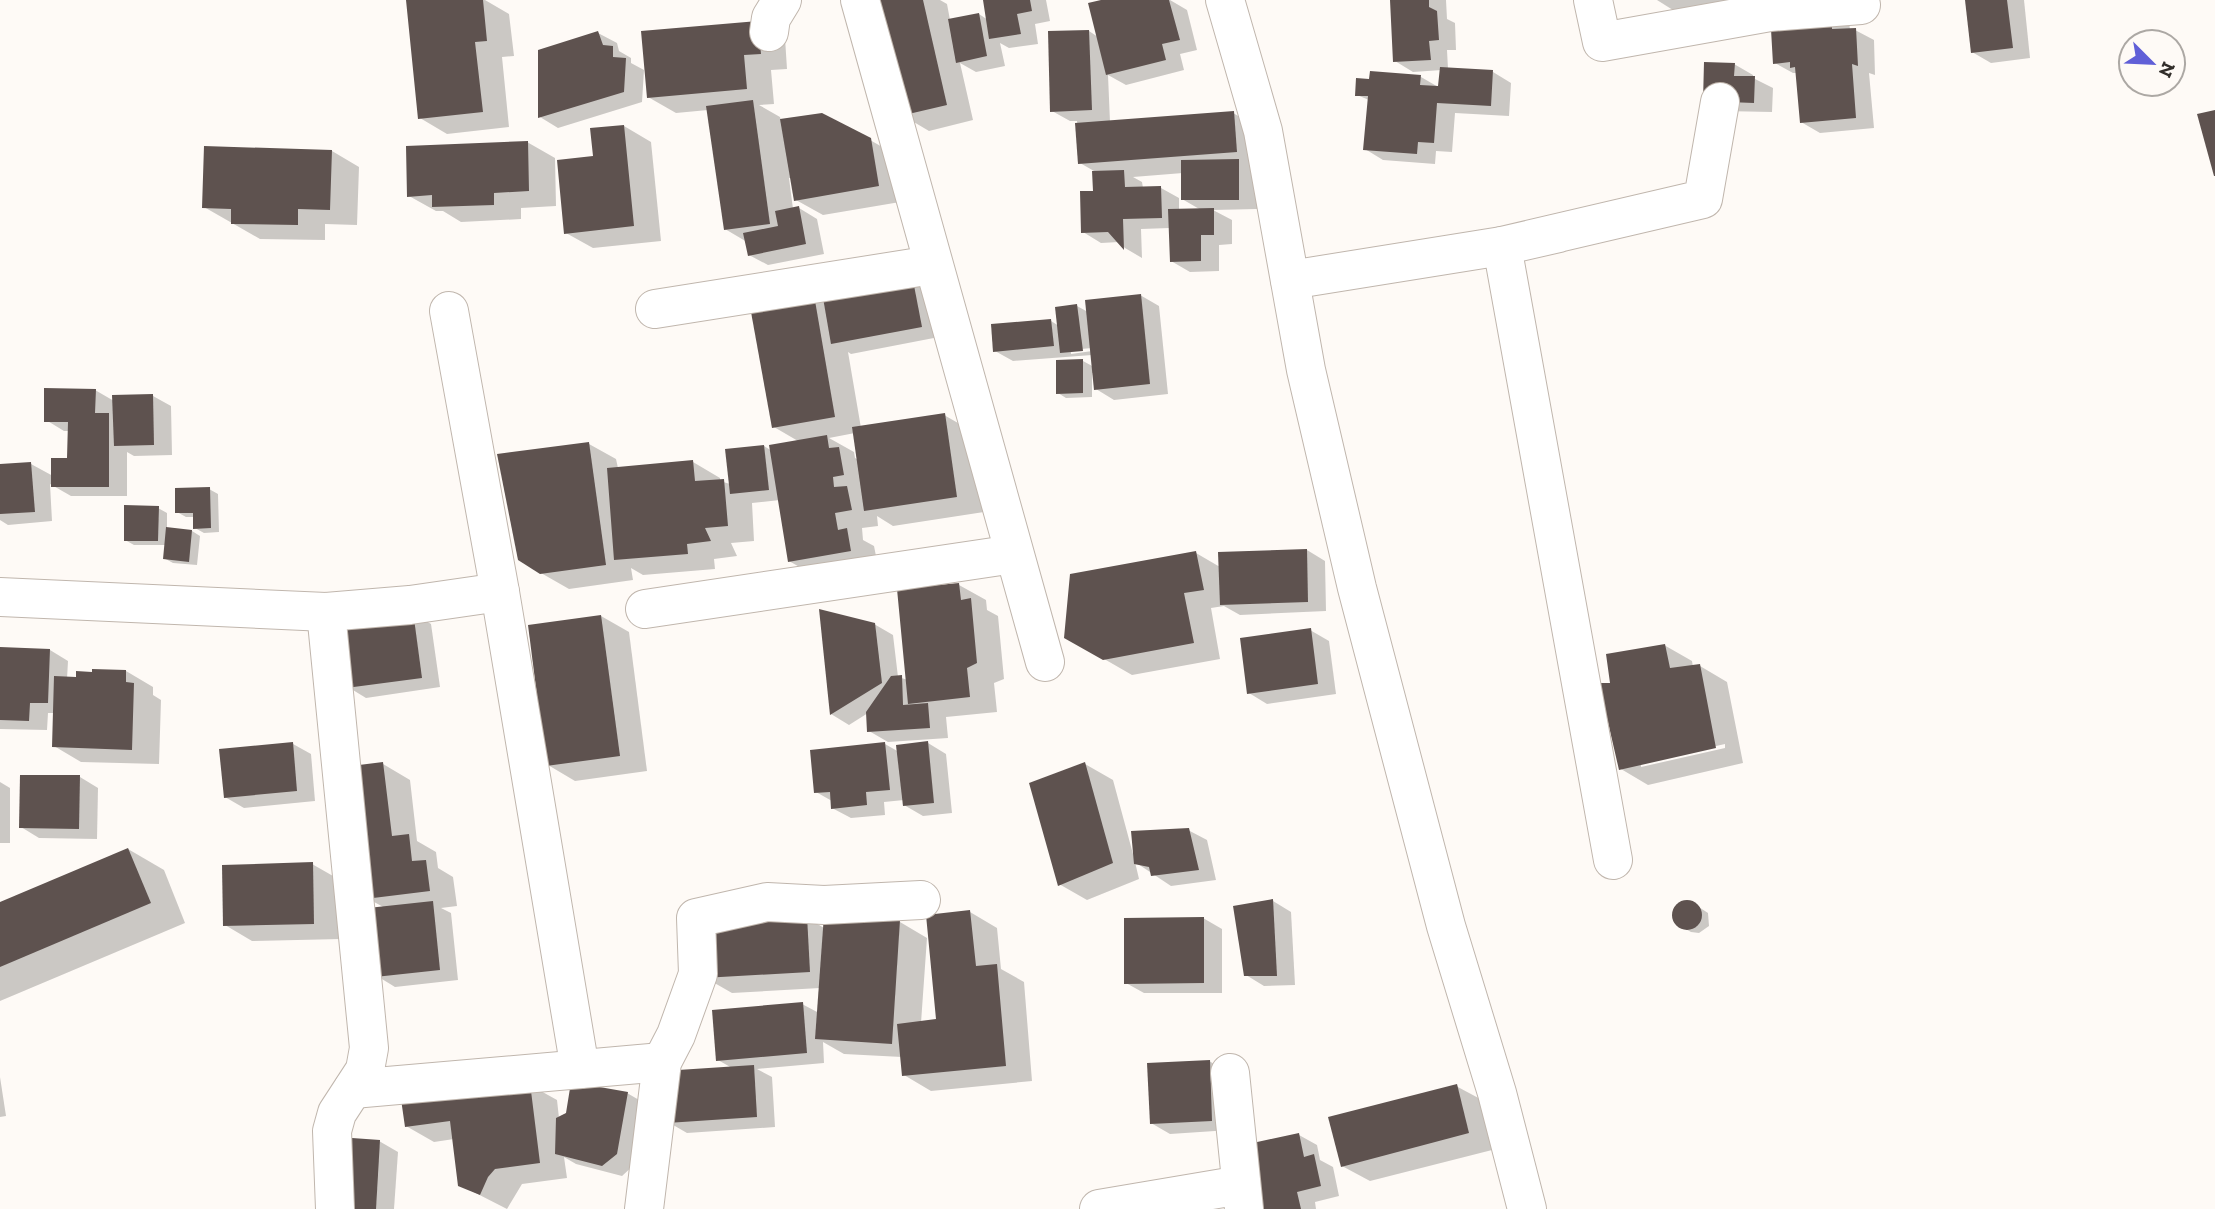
<svg xmlns="http://www.w3.org/2000/svg" width="2215" height="1209" viewBox="0 0 2215 1209" font-family="'Zilla Slab',serif">
<rect width="100%" height="100%" fill="#fefaf6"/>
<g fill="#0003" fill-rule="evenodd">
<path d="M407 0H485L509 14 514 56 502 57 509 127 447 134 420 118Z"/>
<path d="M875 0H940L947 4 950 20 979 14 988 20 985 0H1046L1050 21 1035 24 1038 44 1009 48 1000 43 1005 66 976 72 960 63 973 120 929 131 902 115Z"/>
<path d="M1108 0H1170L1187 10 1197 50 1180 54 1184 70 1126 85 1108 75 1110 122 1233 113 1261 129 1257 171V209L1213 210 1232 220V244L1219 245V271L1190 272 1171 261 1170 228 1141 229 1142 258 1125 248 1119 242 1101 243 1083 232 1094 192V171L1080 163 1077 121H1070L1052 111 1089 31 1098 37ZM1183 173 1182 199 1201 210 1179 211V198L1161 188H1143L1142 182 1133 177Z"/>
<path d="M1391 0H1446L1447 19 1455 23 1456 50H1447L1448 69 1493 72 1511 83 1509 116 1455 113 1452 152 1436 151 1435 164 1383 160 1365 149 1369 100 1357 95 1421 77 1440 88 1442 70 1413 72 1395 61Z"/>
<path d="M1657 0H1770L1684 17Z"/>
<path d="M1966 0H2024L2030 58 1991 63 1972 52Z"/>
<path d="M1772 13 1849 21 1850 30H1855L1874 40 1875 75 1869 73 1874 128 1820 133 1801 122 1797 73H1793L1775 63Z"/>
<path d="M598 33 617 43 619 51 631 58V63L644 70 642 102 558 128 540 117Z"/>
<path d="M643 33 785 38 787 69 771 70 774 104 759 105 780 117 781 121 870 140 898 156 906 201 823 215 796 200 792 178H789L793 209 799 208 817 219 824 254 768 265 749 255 747 242 725 229 708 110 676 113 648 97Z"/>
<path d="M1734 64 1753 75V78L1773 88 1772 112 1723 111Z"/>
<path d="M624 126 651 142 661 241 593 248 566 233 595 158Z"/>
<path d="M527 142 555 158 556 206 521 208V219L461 222 443 211H436L409 196Z"/>
<path d="M332 151 359 167 357 225 325 224V240L260 239 204 207Z"/>
<path d="M912 277 930 288 939 337 851 354 848 352 861 428 944 415 972 431 984 512 893 526 877 516 878 526 862 528 863 540 874 546 878 566 817 577 789 561 780 500 752 503 754 541 731 543 737 556 714 559 715 569 643 575 631 568 633 580 569 589 541 573 589 444 616 459 618 468 693 462 720 478V481L730 484 764 446 772 451 798 441 774 427 751 302ZM855 433 859 460 855 458 854 452 829 438Z"/>
<path d="M1140 295 1159 306 1168 394 1114 400 1096 389 1094 373H1092V397L1066 398 1058 393 1083 361 1094 367 1092 355 1013 361 995 351 1051 321 1059 326 1077 306 1088 312ZM1092 348V351L1071 354V350Z"/>
<path d="M95 390 114 401 153 396 171 406 172 455 134 456 127 452V496H71L50 484 52 521 8 525 0 520V466L31 464 53 476 69 460V431H64L46 420Z"/>
<path d="M209 489 218 494 219 532 204 533 195 528V517H186L177 512Z"/>
<path d="M158 508 167 513V529L192 531 200 536 197 565 173 563 164 558 166 545H134L125 540Z"/>
<path d="M1307 550 1325 561 1326 611 1240 615 1224 606 1211 608 1220 659 1132 675 1066 637 1196 553 1220 567Z"/>
<path d="M959 585 986 600 987 610 998 616 1004 679 994 683 997 712 946 717 948 738 888 742 869 731 868 713 849 725 831 714 821 611 874 624 893 635 898 677 908 680Z"/>
<path d="M413 613 431 624 440 687 366 698 348 687Z"/>
<path d="M601 616 629 632 647 771 575 781 548 765Z"/>
<path d="M1310 630 1329 641 1336 694 1267 704 1249 693Z"/>
<path d="M1664 645 1692 661 1693 667 1700 666 1727 682 1743 763 1648 785 1621 769 1612 685ZM1725 744V748L1641 767V763Z"/>
<path d="M0 649 50 650 68 661 67 679 126 671 153 687V695L161 700 159 764 81 762 54 746 55 713H48L47 730 0 729Z"/>
<path d="M928 743 946 754 952 813 923 816 904 805V800L884 802 885 815 851 818 832 808V801L816 792 885 744 899 752Z"/>
<path d="M293 744 311 754 315 801 244 808 225 797Z"/>
<path d="M383 764 410 780 417 841 436 852 438 868 453 877 457 906 441 908 451 913 458 980 395 987 377 976 385 908 367 898Z"/>
<path d="M1085 764 1113 780 1133 854 1188 830 1207 840 1216 880 1171 886 1135 862 1139 879 1087 900 1059 884Z"/>
<path d="M80 777 98 788 97 839 39 838 21 827Z"/>
<path d="M0 782 10 788V843H0Z"/>
<path d="M128 849 164 870 185 923 0 1001V904Z"/>
<path d="M312 864 340 880 341 939 252 941 225 925Z"/>
<path d="M1273 901 1291 912 1295 985 1264 986 1246 975Z"/>
<path d="M1683 902H1691L1708 913 1709 926 1699 933 1691 932 1682 927 1675 920 1674 912Z"/>
<path d="M970 912 997 928 1001 969 1024 982 1032 1081 931 1091 904 1075 902 1057 844 1054 823 1042 824 1063 757 1069 772 1077 775 1127 687 1133 668 1122 732 1068 718 1060 802 1004 819 1013 820 988 732 993 704 977 806 917 824 928 900 922 927 938 921 1023 938 1021Z"/>
<path d="M1203 918 1222 929V993H1144L1126 983Z"/>
<path d="M1209 1061 1228 1072 1230 1130 1170 1134 1151 1123Z"/>
<path d="M0 1077 6 1116 0 1117Z"/>
<path d="M530 1085 557 1100 559 1118 627 1093 646 1104 635 1164 622 1176 576 1164 564 1157 567 1178 522 1184 507 1209 460 1185 454 1139 434 1142 406 1126Z"/>
<path d="M1456 1086 1484 1101 1496 1149 1370 1181 1342 1166Z"/>
<path d="M1299 1135 1317 1145 1320 1160 1333 1167 1339 1196 1315 1202 1316 1209H1263Z"/>
<path d="M379 1141 398 1152 394 1209H350Z"/>
</g>
<g fill="#5e524f">
<path d="M406 0H483L487 41 475 42 483 112 418 119Z"/>
<path d="M874 0H923L947 105 900 116Z"/>
<path d="M983 0H1030L1032 11 1017 14 1021 34 989 39Z"/>
<path d="M1101 0H1169L1180 40 1162 44 1166 60 1106 75 1088 3Z"/>
<path d="M1390 0H1429V7L1437 11 1439 40 1429 41 1431 60 1393 62Z"/>
<path d="M1965 0H2007L2013 48 1971 53Z"/>
<path d="M1831 9 1832 29 1856 28 1858 66 1852 64 1856 118 1800 123 1795 67 1790 68V62L1773 64 1770 12Z"/>
<path d="M979 13 987 56 956 63 948 19Z"/>
<path d="M758 21 761 54 744 55 747 89 647 98 641 31Z"/>
<path d="M1089 30 1092 110 1050 112 1048 31Z"/>
<path d="M598 31 603 45 613 46V57L626 58 624 92 538 118V50Z"/>
<path d="M1704 62 1735 63 1734 76H1755L1754 103 1703 101Z"/>
<path d="M1440 67 1493 70 1491 106 1437 103 1434 143 1418 142 1417 154 1363 150 1368 96H1355L1356 78 1369 79 1370 71 1421 75 1420 85 1438 86Z"/>
<path d="M753 100 770 224 724 230 706 106Z"/>
<path d="M2215 110V176H2214L2197 114Z"/>
<path d="M1234 111 1237 152 1078 164 1075 123Z"/>
<path d="M822 113 871 138 879 186 794 201 780 119Z"/>
<path d="M624 125 634 226 564 234 557 160 593 156 590 128Z"/>
<path d="M528 141 529 191 494 193V205L432 207V195L407 197 406 146Z"/>
<path d="M204 146 332 150 330 210 298 209V225L231 224V209L202 208Z"/>
<path d="M1239 159V200H1181V160Z"/>
<path d="M1124 170 1125 187 1161 186 1162 218 1123 219 1124 250 1108 232 1081 233 1080 191H1093L1092 171Z"/>
<path d="M799 206 806 244 748 256 743 233 778 226 775 211Z"/>
<path d="M1214 208V235H1201V261L1170 262 1168 209Z"/>
<path d="M912 275 922 327 831 344 822 292Z"/>
<path d="M813 289 835 417 772 428 749 301Z"/>
<path d="M1141 294 1150 384 1094 390 1085 300Z"/>
<path d="M1077 304 1083 351 1060 353 1055 307Z"/>
<path d="M1051 319 1054 346 993 352 991 324Z"/>
<path d="M1083 359V393L1056 394V360Z"/>
<path d="M44 388 96 389 95 413H109V487H51V458H67L68 422H44Z"/>
<path d="M153 394 154 445 114 446 112 395Z"/>
<path d="M945 413 957 497 864 511 852 427Z"/>
<path d="M827 435 829 448 839 447 844 475 833 477 834 487 847 486 852 510 835 513 838 530 847 528 851 551 788 562 769 445Z"/>
<path d="M589 442 606 565 540 574 518 560 497 454Z"/>
<path d="M764 445 769 490 730 494 725 449Z"/>
<path d="M693 460 695 481 724 479 728 526 705 528 711 541 687 544 688 554 614 560 607 468Z"/>
<path d="M31 462 35 512 0 514V464Z"/>
<path d="M210 487 211 528 193 529V513H175V488Z"/>
<path d="M124 505 159 506 158 541H124Z"/>
<path d="M166 527 192 530 189 562 163 559Z"/>
<path d="M1307 549 1308 602 1220 605 1218 552Z"/>
<path d="M1196 551 1204 590 1184 593 1194 643 1103 660 1064 638 1070 574Z"/>
<path d="M959 583 961 600 971 598 977 663 967 668 970 697 908 704 897 589Z"/>
<path d="M819 609 875 623 882 683 830 715Z"/>
<path d="M413 611 422 678 346 688 338 622Z"/>
<path d="M601 615 620 756 546 766 528 625Z"/>
<path d="M1311 628 1318 684 1247 694 1240 638Z"/>
<path d="M1665 644 1670 668 1700 664 1716 748 1619 770 1599 683H1610L1606 654Z"/>
<path d="M0 647 50 649 48 703H30L29 721 0 720Z"/>
<path d="M92 669 126 670V682L134 683 132 750 52 747 54 676 76 677V671L92 672Z"/>
<path d="M902 675 903 705 928 703 930 728 867 732 866 712 891 676Z"/>
<path d="M928 741 934 803 903 806 896 745Z"/>
<path d="M293 742 297 791 224 798 219 749Z"/>
<path d="M885 742 890 790 866 792 867 805 831 809 830 792 814 793 810 750Z"/>
<path d="M383 762 392 836 409 834 412 861 426 860 430 891 365 899 351 766Z"/>
<path d="M1085 762 1113 863 1058 886 1029 783Z"/>
<path d="M20 775H80L79 829 19 828Z"/>
<path d="M1189 828 1199 870 1151 876 1149 867 1134 864 1131 831Z"/>
<path d="M128 848 151 903 0 967V902Z"/>
<path d="M313 862 314 924 223 926 222 865Z"/>
<path d="M1273 899 1277 976H1244L1233 906Z"/>
<circle cx="1687" cy="915" r="15"/>
<path d="M433 901 440 970 375 977 368 908Z"/>
<path d="M970 910 976 966 997 964 1006 1066 902 1076 897 1024 936 1019 926 915Z"/>
<path d="M824 915 900 920 892 1044 815 1039Z"/>
<path d="M807 916 810 972 703 978 699 922Z"/>
<path d="M1204 917V983L1124 984V918Z"/>
<path d="M803 1002 807 1053 716 1061 712 1010Z"/>
<path d="M1210 1060 1212 1121 1150 1124 1147 1063Z"/>
<path d="M754 1065 757 1117 667 1123 663 1071Z"/>
<path d="M571 1082 628 1092 617 1154 602 1166 555 1154 556 1118 566 1113Z"/>
<path d="M530 1083 540 1163 495 1169 488 1177 480 1195 458 1186 450 1121 405 1127 401 1099Z"/>
<path d="M1457 1084 1469 1133 1341 1167 1328 1117Z"/>
<path d="M1299 1133 1304 1157 1314 1154 1321 1186 1297 1192 1301 1209H1262L1248 1144Z"/>
<path d="M352 1138 380 1140 376 1209H348Z"/>
</g>
<g fill="none" stroke-linecap="round" stroke-linejoin="round">
<g stroke="#c0b6ad" stroke-width="40">
<g id="minor">
<path d="M860 0 1045 662"/>
<path d="M1225 0 1263 131 1306 370 1357 588 1446 926 1497 1093 1527 1209"/>
<path d="M1593 0 1602 42 1770 12 1861 5"/>
<path d="M769 32 771 18 782 0"/>
<path d="M1559 233 1502 246 1703 199 1720 102"/>
<path d="M1290 280 1502 246 1613 860"/>
<path d="M655 309 932 265"/>
<path d="M449 311 500 592 580 1069"/>
<path d="M0 597 326 612 410 605 500 592"/>
<path d="M645 609 1014 554"/>
<path d="M326 612 369 1048 365 1070 337 1113 332 1131 335 1209"/>
<path d="M1230 1073 1244 1209"/>
<path d="M353 1089 662 1062"/>
<path d="M644 1209 662 1062 676 1035 698 974 696 918 767 902 824 905 921 900"/>
<path d="M1099 1209 1241 1185"/>
</g>
</g>
<use href="#minor" stroke="#fff" stroke-width="38"/>
</g>
<g transform="translate(2152 63) rotate(114)"><circle r="33" fill="#fefaf6" stroke="#aca8a4" stroke-width="2"/>
<path d="M0-5L12 26L0 18L-12 26Z" fill="#605fd7"/>
<text y="-10" font-size="19" font-weight="bold" text-anchor="middle" fill="#312d2a">N</text>
</g>
</svg>
